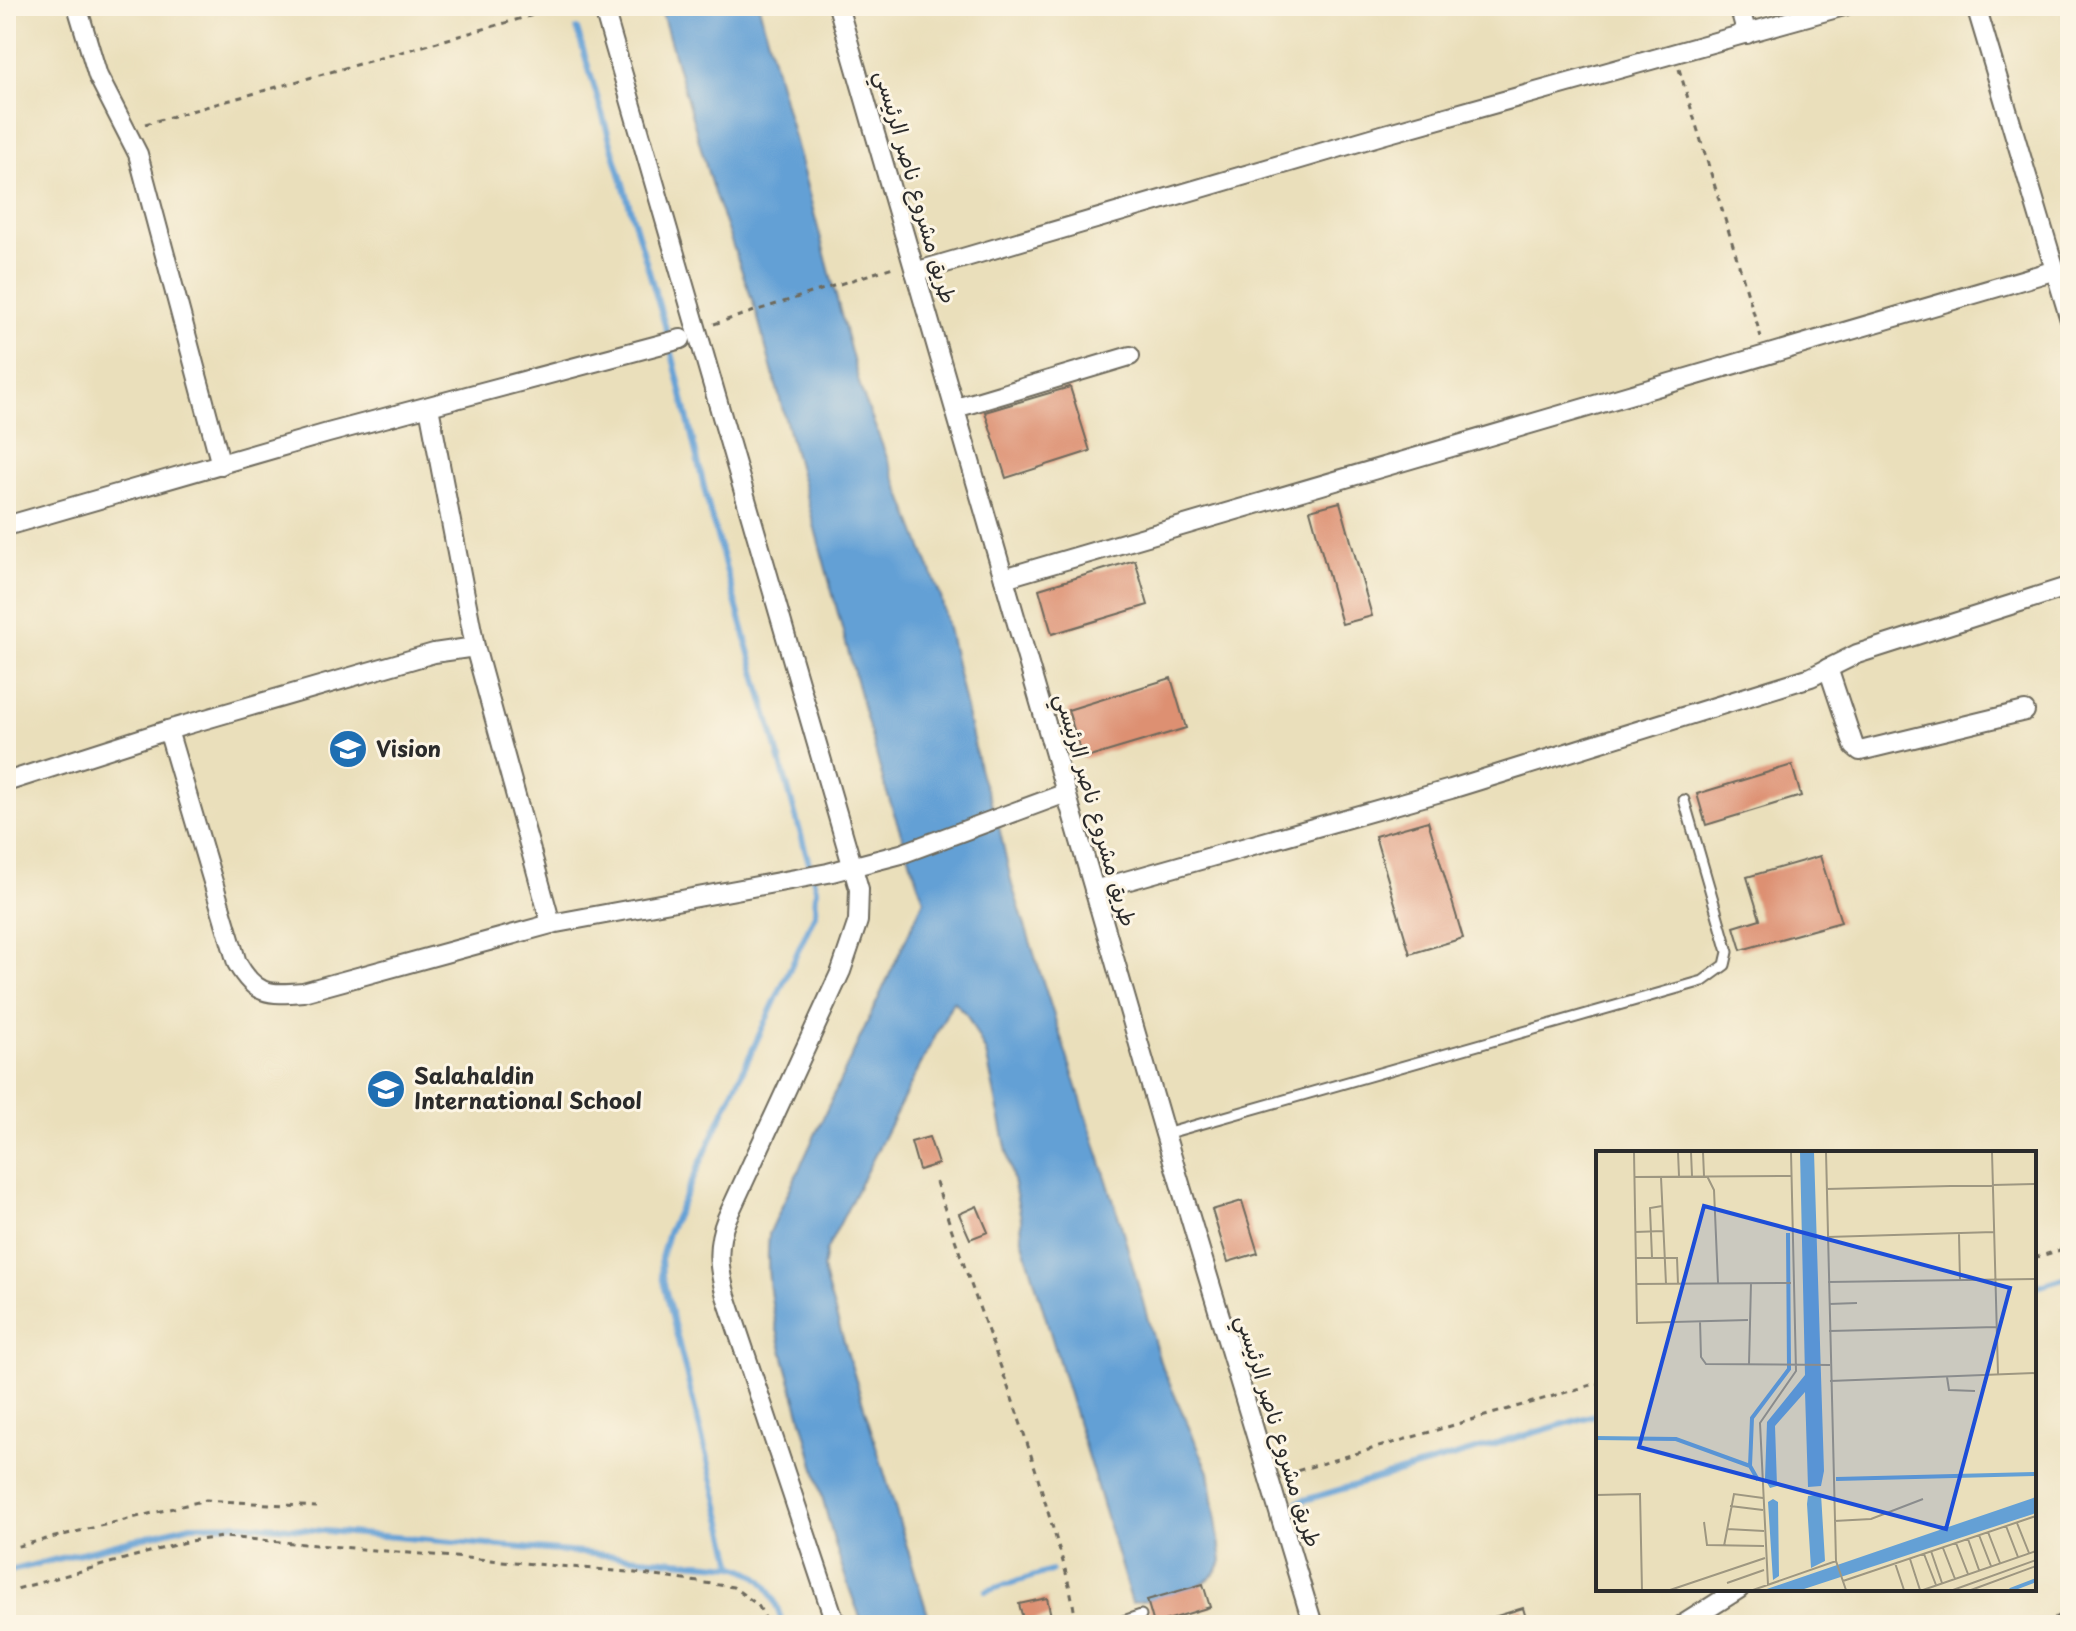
<svg xmlns="http://www.w3.org/2000/svg" width="2076" height="1631" viewBox="0 0 2076 1631" font-family="'Playpen Sans','Playpen Sans Arabic',sans-serif">
<rect width="100%" height="100%" fill="#fcf5e5"/>
<filter id="ink" filterUnits="userSpaceOnUse"><feTurbulence type="fractalNoise" baseFrequency=".0125" numOctaves="2"/><feDisplacementMap in="SourceGraphic" scale="16" xChannelSelector="R" yChannelSelector="G"/><feConvolveMatrix kernelMatrix="1 2 1 2 8 2 1 2 1" color-interpolation-filters="sRGB"/></filter>
<filter id="wash" filterUnits="userSpaceOnUse"><feTurbulence type="fractalNoise" baseFrequency=".006" numOctaves="4" result="noise"/><feDisplacementMap in="SourceGraphic" scale="32" xChannelSelector="R" yChannelSelector="G"/><feGaussianBlur stdDeviation="1.8" result="paint"/><feColorMatrix in="noise" values="0 0 0 0 0 0 0 0 0 0 0 0 0 0 0 0 0 1.4 0 .05"/><feComposite in="paint" operator="in"/></filter>
<g filter="url(#wash)">
<rect width="100%" height="100%" fill="#eadfbb"/>
<path fill="#64a0d5" stroke="#486680" stroke-width="2" d="M660 6H759L861 390 941 597 981 776 997 818 1012 885 1120 1221 1160 1362 1209 1472 1222 1561C1212 1592 1161 1597 1132 1603L1022 1239 1021 1218 986 1053 967 1015 953 1001 826 1251 823 1268 827 1286 931 1625H850L861 1619C836 1559 822 1494 805 1431 788 1368 762 1301 769 1234L924 900 885 787 756 311 713 190Z"/>
<g fill="none" stroke-linecap="round" stroke-linejoin="round">
<g stroke="#64a0d5" stroke-width="6">
<path d="M577 29 667 332 710 512 816 888 815 914 668 1233 661 1258 662 1276 734 1566"/>
<path d="M2034 1287 2070 1276"/>
<path d="M1298 1502 1598 1414"/>
<path d="M6 1572 191 1525 243 1524 734 1566C766 1573 774 1596 783 1625"/>
<path d="M986 1591 1051 1571"/>
</g>
</g>
<g id="blocks">
<g fill="#dd9072">
<path d="M1070 387 1090 451 1006 478 985 412Z"/>
<path d="M1340 502 1372 616 1342 624 1310 510Z"/>
<path d="M1135 560 1148 605 1052 634 1039 589Z"/>
<path d="M1171 678 1186 728 1083 759 1068 710Z"/>
<path d="M1792 765 1801 796 1706 825 1697 794Z"/>
<path d="M1428 821 1463 938 1410 954 1375 836Z"/>
<path d="M1820 856 1841 922 1741 950 1734 927 1760 919 1747 877Z"/>
<path d="M929 1137 938 1164 919 1170 911 1142Z"/>
<path d="M1242 1201 1258 1253 1228 1262 1212 1210Z"/>
<path d="M977 1206 988 1232 970 1239 959 1214Z"/>
<path d="M1203 1584 1210 1607 1154 1624 1147 1600Z"/>
<path d="M1047 1598 1051 1616 1024 1622 1019 1604Z"/>
<path d="M1523 1608 1528 1625H1482L1481 1621Z"/>
</g>
</g>
</g>
<g filter="url(#ink)">
<use href="#blocks" fill-opacity="0" stroke="#6e6a5d" stroke-width="2"/>
<g fill="none" stroke-linecap="round" stroke-linejoin="round">
<g stroke="#6e6a5d" stroke-width="13">
<g id="lane">
<path d="M1165 1134 1703 981 1725 965 1728 952 1684 800"/>
<path d="M1112 1625 1141 1615"/>
</g>
</g>
<g stroke="#6e6a5d" stroke-width="22">
<g id="street">
<path d="M77 6 98 76 138 154 221 465"/>
<path d="M603 6 859 889 858 921 841 971 727 1218C716 1245 718 1267 726 1296L836 1625"/>
<path d="M838 6 1165 1134 1313 1625"/>
<path d="M1739 6 1747 34"/>
<path d="M1976 6 2070 320"/>
<path d="M915 272 1382 135 1844 6"/>
<path d="M429 407 475 647 551 924"/>
<path d="M956 408 1130 356"/>
<path d="M6 526 328 433 681 339"/>
<path d="M1004 578 2056 270"/>
<path d="M1828 668 1854 746 1860 751 2025 711"/>
<path d="M168 730 237 963C255 995 268 995 303 992L551 924 828 873 901 854 1066 793"/>
<path d="M6 782 168 730 434 653 475 647"/>
<path d="M1094 890 1451 789 1811 677 1857 654 2070 586"/>
<path d="M1682 1625 1739 1589"/>
</g>
</g>
<g stroke="#6e6a5d" stroke-width="3" stroke-dasharray="6 6" stroke-linecap="butt">
<path d="M1679 69 1761 337"/>
<path d="M145 124 537 14 551 6"/>
<path d="M714 324 893 267"/>
<path d="M936 1182C971 1293 1017 1400 1048 1512 1059 1549 1072 1586 1076 1625"/>
<path d="M2034 1258 2070 1247"/>
<path d="M1286 1474 1598 1383"/>
<path d="M6 1549 206 1500 316 1507"/>
<path d="M6 1592 189 1541 224 1537 628 1572 733 1587 758 1605 769 1625"/>
<path d="M2044 1625 2070 1608"/>
</g>
<use href="#lane" stroke="#fff" stroke-width="9"/>
<use href="#street" stroke="#fff" stroke-width="18"/>
</g>
</g>
<defs>
<g id="school-disc" transform="scale(2)"><circle r="9.5" fill="#1f6fb2" stroke="#fcf5e5"/><path d="M0-5L7-2L0 1L-7-2ZM-4 1L0 2.5L4 1V4Q0 6-4 4Z" fill="#fff"/></g>
</defs>
<g fill-rule="evenodd">
<use href="#school-disc" x="348" y="749"/>
<use href="#school-disc" x="386" y="1089"/>
</g>
<g text-anchor="middle" stroke-width="6" stroke-linejoin="round" paint-order="stroke">
<g font-size="22" fill="#2b2b2b" stroke="#fcf5e5">
<text transform="translate(916 187) rotate(74)" y="8">طريق مشروع ناصر الرئيسي</text>
<text transform="translate(1096 810) rotate(74)" y="8">طريق مشروع ناصر الرئيسي</text>
<text transform="translate(1279 1431) rotate(73)" y="8">طريق مشروع ناصر الرئيسي</text>
</g>
<g font-size="22" font-weight="bold" fill="#2b2b2b" stroke="#fcf5e5" text-anchor="start">
<text x="376" y="757">Vision</text>
<text x="414" y="1084">Salahaldin<tspan x="414" dy="25">International School</tspan></text>
</g>
</g>
<g transform="translate(1596 1151)">
<rect width="440" height="440" fill="#eadfbb"/>
<path d="M204 1H218L228 320 225 335 212 336 209 241 179 275 181 335 174 337 169 328 171 271 209 224ZM225 343 229 410 215 417 211 353 212 345ZM440 346V362L205 439H168ZM177 348 182 351 183 425 177 429 172 351Z" fill="#64a0d5"/>
<path fill="none" stroke="#64a0d5" stroke-width="4" d="M0 287 80 288 154 315 162 329M154 315 156 267 193 218 192 82M240 328 440 323M414 439 440 429"/>
<path fill="none" stroke="#9e9781" stroke-width="2" d="M38 1 41 172 152 169M82 1 83 25M95 1 96 25M107 1 108 25M230 1 240 410M396 1 402 223M111 25 118 39 122 132M38 26 195 25M65 26 70 133M230 38 440 33M39 81 67 80M363 83 364 129M231 86 398 81M40 107H81L82 133M56 107 54 57 66 55M232 131 440 128M40 133 195 132M233 153 261 152M104 170 105 206 110 213 234 214M233 180 401 176M153 213 155 132M351 226 353 239 379 240M234 230 440 222M0 344 44 343 46 439M134 355 167 359M238 370 275 368 327 348M108 371 111 394 168 395M421 372 433 402M410 375 422 406M131 378 168 380M392 381 404 412M383 384 395 415M372 388 383 419M360 392 372 423M128 395 138 343 167 347M347 397 359 428M335 400 346 432M328 403 340 434M314 408 324 439M299 412 308 439M247 430 440 365M131 432 168 419M172 434 164 272 200 220 195 1M74 439 169 407M157 439 240 410 250 439M327 439 440 400M357 439 440 409M375 439 440 415"/>
<path fill="#1d4ed8" fill-opacity="0.15" stroke="#1d4ed8" stroke-width="4" d="M108 55 414 137 350 378 43 296Z"/>
<rect width="440" height="440" fill="none" stroke="#2b2b2b" stroke-width="4"/>
</g>
<rect width="2076" height="1631" fill="none" stroke="#fcf5e5" stroke-width="32"/>
</svg>
